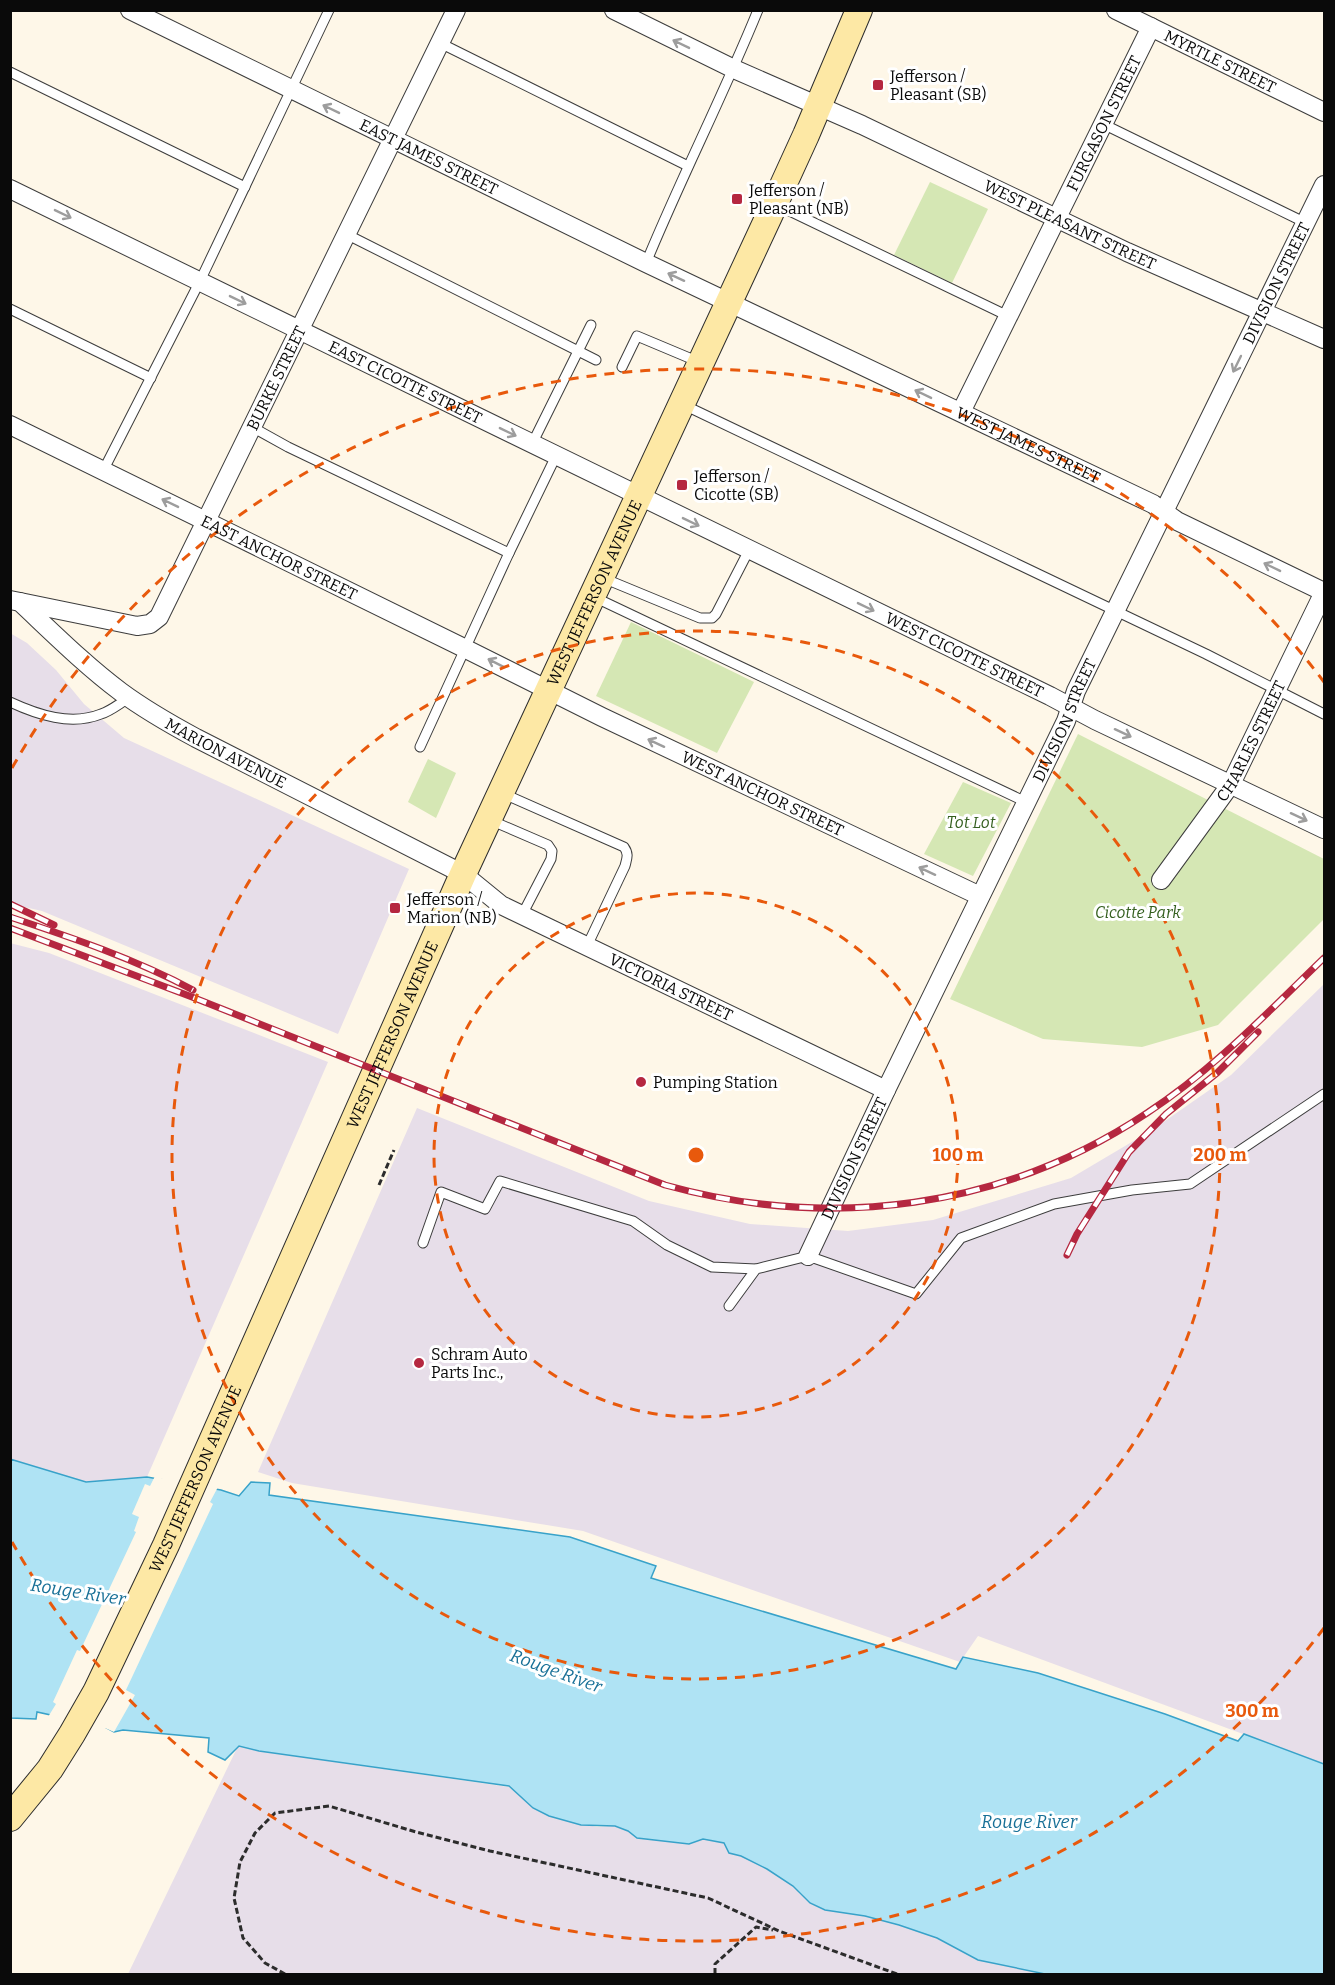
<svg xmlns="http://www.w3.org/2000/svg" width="1335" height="1985" viewBox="0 0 1335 1985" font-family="Bitter,serif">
<rect width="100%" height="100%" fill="#fef7e8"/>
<g fill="#e7dee9">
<path d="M10 633 27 643 56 670 84 704 124 738 409 869 338 1034 42 911 11 904Z"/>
<path d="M10 943 49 953 328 1062 147 1477 86 1482 11 1459Z"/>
<path d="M1324 984V1764L978 1636 960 1662 583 1531 292 1483 258 1472 417 1108 649 1201 750 1224 848 1231 933 1220 1071 1178 1152 1130 1231 1075Z"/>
<path d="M238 1746 259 1751 509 1787 533 1808 550 1816 597 1827 614 1826 628 1831 638 1838 689 1844 703 1839 724 1843 729 1853 741 1855 767 1869 793 1886 810 1903 825 1910 865 1916 899 1925 937 1938 978 1960 1045 1974H128Z"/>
</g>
<g fill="#d5e7b4">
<path d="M930 182 988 209 952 283 894 255Z"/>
<path d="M631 622 754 682 717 753 596 696Z"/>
<path d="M1078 734 1324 859V919L1218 1025 1142 1047 1043 1039 950 999Z"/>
<path d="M428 759 456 773 436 818 408 802Z"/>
<path d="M963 782 1011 803 973 876 924 854Z"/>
</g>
<path fill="#afe3f4" stroke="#38a2c9" stroke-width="1.5" d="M10 1459 86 1482 147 1477 221 1490 239 1496 251 1482 270 1483 269 1495 570 1537 656 1566 651 1578 956 1669 963 1657 1038 1673 1165 1714 1238 1741 1244 1734 1324 1764V1974H1045L978 1960 937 1938 899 1925 865 1916 825 1910 810 1903 793 1886 767 1869 741 1856 729 1853 724 1843 703 1839 689 1844 637 1838 628 1831 615 1826 581 1825 549 1816 533 1808 509 1786 259 1751 239 1746 225 1760 208 1752 209 1738 123 1730 114 1732 105 1727 37 1712 36 1719 11 1718Z"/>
<path fill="#fef7e8" d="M155 1476 164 1479 166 1477 218 1487 210 1502 213 1504 126 1690 135 1695 114 1732 105 1728 103 1730 48 1717 56 1704 53 1702 77 1650 80 1651 136 1532 134 1531 139 1517 132 1514 145 1484 150 1486Z"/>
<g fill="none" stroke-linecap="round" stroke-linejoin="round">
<g stroke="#3d3d3d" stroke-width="11">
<g id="service">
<path d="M440 43 688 166"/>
<path d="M10 72 245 187"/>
<path d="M1103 124 1306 223"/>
<path d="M775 204 1008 316"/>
<path d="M346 234 596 360"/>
<path d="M646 263C681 178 723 96 758 10"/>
<path d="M10 309 151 378"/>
<path d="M622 367 637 336 699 362"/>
<path d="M684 405 1206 654 1324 714"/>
<path d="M252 427 288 447 509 553 420 747"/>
<path d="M532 444 591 325"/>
<path d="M103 471 200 281 329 10"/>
<path d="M509 553 556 456"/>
<path d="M603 578 700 618H712L716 614 749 550"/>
<path d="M594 597 1026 802"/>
<path d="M10 702C38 715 71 726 101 714 111 711 120 703 129 698"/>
<path d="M504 794 624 847C629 854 627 858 625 866L587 946"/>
<path d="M490 820 548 845 552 851 551 859 522 915"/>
<path d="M423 1243 441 1192 485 1209 500 1181 633 1221 667 1245 712 1267 756 1269"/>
<path d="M729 1306 756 1269 808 1256 916 1294 961 1238 1054 1204 1132 1190 1190 1184 1324 1094"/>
</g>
</g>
<g stroke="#3d3d3d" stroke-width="20">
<g id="minor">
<path id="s1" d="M130 10 646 263 1153 504 1177 521 1324 592"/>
<path id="s2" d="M614 10 734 69 862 125 1127 252 1324 339"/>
<path id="s3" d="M1116 10 1324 112"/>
<path id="s4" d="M10 189 1050 696 1095 720 1324 829"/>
<path id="s5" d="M961 412 1151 27"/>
<path id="s6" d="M10 425 466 649 602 717 980 896"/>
<path id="s7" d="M10 600 20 602C53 633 85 665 121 692 144 709 170 724 196 738L463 874 501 905 886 1090"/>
<path id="s8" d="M20 602 137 626 150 624 159 617 456 10"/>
<path id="s9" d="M1161 880 1231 784 1324 592"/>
<path id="s10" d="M808 1256 886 1090 1066 721 1076 691 1324 185"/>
</g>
</g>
<g stroke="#2c2c2c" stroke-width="28">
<g id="secondary">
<path id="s11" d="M10 1818 50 1769 72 1734 96 1692 166 1545 463 874 769 216 806 135 859 10"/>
</g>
</g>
<g stroke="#2c2c2c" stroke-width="3" stroke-dasharray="6 3" stroke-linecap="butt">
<path d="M379 1185 394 1150"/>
<path d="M285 1974 265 1963 243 1938 234 1898 240 1862 255 1833 275 1813 329 1806 416 1832 490 1851 708 1898 779 1931 897 1974"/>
<path d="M715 1974V1964L756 1927 773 1930"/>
</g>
<use href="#service" stroke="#fff" stroke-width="9"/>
<use href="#minor" stroke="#fff" stroke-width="18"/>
<use href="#secondary" stroke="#fde8a5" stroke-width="26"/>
<g stroke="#b52740" stroke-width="7">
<g id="rail">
<path d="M10 904 54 925"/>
<path d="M10 917C73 938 135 959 193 990"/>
<path d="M10 928 192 997 665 1185C831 1231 1003 1209 1147 1113 1213 1070 1268 1012 1324 958"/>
<path d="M1067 1255 1077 1234 1129 1152 1166 1114 1217 1073 1258 1032"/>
</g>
</g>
<use href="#rail" stroke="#fff" stroke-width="4.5" stroke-dasharray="14" stroke-linecap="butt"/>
</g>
<defs><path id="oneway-shaft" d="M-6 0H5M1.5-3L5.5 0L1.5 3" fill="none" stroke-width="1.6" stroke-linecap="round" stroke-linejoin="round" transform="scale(1.5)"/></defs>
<g stroke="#9d9d9d">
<use href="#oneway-shaft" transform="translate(681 44) rotate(-154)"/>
<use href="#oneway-shaft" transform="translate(331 109) rotate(-154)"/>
<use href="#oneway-shaft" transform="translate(63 214) rotate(26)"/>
<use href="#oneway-shaft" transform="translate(676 277) rotate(-155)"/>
<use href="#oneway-shaft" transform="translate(238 300) rotate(26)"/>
<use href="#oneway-shaft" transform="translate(1237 364) rotate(116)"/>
<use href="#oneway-shaft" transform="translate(923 394) rotate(-154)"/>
<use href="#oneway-shaft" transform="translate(508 432) rotate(26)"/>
<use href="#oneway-shaft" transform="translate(170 503) rotate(-154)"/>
<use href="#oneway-shaft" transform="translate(691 522) rotate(26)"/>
<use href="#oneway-shaft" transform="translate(1272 567) rotate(-154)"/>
<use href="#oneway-shaft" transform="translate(866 607) rotate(26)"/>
<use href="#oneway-shaft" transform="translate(496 663) rotate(-153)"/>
<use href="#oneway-shaft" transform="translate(1123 733) rotate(25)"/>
<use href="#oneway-shaft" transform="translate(656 743) rotate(-155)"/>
<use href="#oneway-shaft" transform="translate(1299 817) rotate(25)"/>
<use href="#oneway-shaft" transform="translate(927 871) rotate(-155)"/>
</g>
<g fill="none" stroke="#e8590c" stroke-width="3" stroke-dasharray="10 8">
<circle cx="696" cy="1155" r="262"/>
<circle cx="696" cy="1155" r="524"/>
<path d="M1324 1628A786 786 0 0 1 12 1542M12 768A786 786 0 0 1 1324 682"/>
</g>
<g fill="#b52740" stroke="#fff" stroke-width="2">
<rect x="872" y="79" width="12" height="12" rx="3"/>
<rect x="731" y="193" width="12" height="12" rx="3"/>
<rect x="676" y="479" width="12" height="12" rx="3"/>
<rect x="389" y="902" width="12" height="12" rx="3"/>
<circle cx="641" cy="1082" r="6"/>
<circle cx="419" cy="1363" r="6"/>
</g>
<g text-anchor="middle" stroke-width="6" stroke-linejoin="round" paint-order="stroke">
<g font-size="16" fill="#0a0a0a" stroke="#fff">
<text dy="6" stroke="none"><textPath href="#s3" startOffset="116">MYRTLE STREET</textPath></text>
<text dy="6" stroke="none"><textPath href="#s5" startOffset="322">FURGASON STREET</textPath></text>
<text dy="6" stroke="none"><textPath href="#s1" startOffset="333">EAST JAMES STREET</textPath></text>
<text dy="6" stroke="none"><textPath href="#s2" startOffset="504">WEST PLEASANT STREET</textPath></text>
<text dy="6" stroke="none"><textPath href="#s10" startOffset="1080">DIVISION STREET</textPath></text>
<text dy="6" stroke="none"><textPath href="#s8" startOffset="410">BURKE STREET</textPath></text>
<text dy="6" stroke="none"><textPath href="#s4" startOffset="440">EAST CICOTTE STREET</textPath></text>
<text dy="6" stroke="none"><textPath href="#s1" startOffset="998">WEST JAMES STREET</textPath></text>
<text dy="6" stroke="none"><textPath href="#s6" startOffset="300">EAST ANCHOR STREET</textPath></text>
<text dy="6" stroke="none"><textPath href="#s11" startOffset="1360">WEST JEFFERSON AVENUE</textPath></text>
<text dy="6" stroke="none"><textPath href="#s4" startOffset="1062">WEST CICOTTE STREET</textPath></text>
<text dy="6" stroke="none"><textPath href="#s10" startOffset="594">DIVISION STREET</textPath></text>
<text dy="6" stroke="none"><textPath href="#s9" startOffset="166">CHARLES STREET</textPath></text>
<text dy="6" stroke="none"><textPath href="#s7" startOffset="267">MARION AVENUE</textPath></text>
<text dy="6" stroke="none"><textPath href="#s6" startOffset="838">WEST ANCHOR STREET</textPath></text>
<text dy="6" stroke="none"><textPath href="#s7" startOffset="771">VICTORIA STREET</textPath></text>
<text dy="6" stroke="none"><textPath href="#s11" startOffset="874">WEST JEFFERSON AVENUE</textPath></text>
<text dy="6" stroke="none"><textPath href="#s10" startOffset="108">DIVISION STREET</textPath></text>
<text dy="6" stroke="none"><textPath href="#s11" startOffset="388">WEST JEFFERSON AVENUE</textPath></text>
</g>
<g font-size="16" fill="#0a0a0a" stroke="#fff" text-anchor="start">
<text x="890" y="82">Jefferson /<tspan x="890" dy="18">Pleasant (SB)</tspan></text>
<text x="749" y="196">Jefferson /<tspan x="749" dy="18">Pleasant (NB)</tspan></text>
<text x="694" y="482">Jefferson /<tspan x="694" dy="18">Cicotte (SB)</tspan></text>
<text x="407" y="905">Jefferson /<tspan x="407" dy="18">Marion (NB)</tspan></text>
<text x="653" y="1088">Pumping Station</text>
<text x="431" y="1360">Schram Auto<tspan x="431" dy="18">Parts Inc.,</tspan></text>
</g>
<g font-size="16" font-style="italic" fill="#345f1e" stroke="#fff">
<text x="971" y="828">Tot Lot</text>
<text x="1138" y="918">Cicotte Park</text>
</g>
<g font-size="18" font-style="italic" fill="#187097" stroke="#fff">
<text transform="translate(78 1592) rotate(9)" y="6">Rouge River</text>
<text transform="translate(556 1671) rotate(20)" y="6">Rouge River</text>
<text x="1029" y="1828">Rouge River</text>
</g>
</g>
<circle cx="696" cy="1155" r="9" fill="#e8590c" stroke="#fff" stroke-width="3"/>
<g font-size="18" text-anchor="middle" font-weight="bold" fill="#e8590c" stroke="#fff" stroke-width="6" stroke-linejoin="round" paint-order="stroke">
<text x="958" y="1161">100 m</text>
<text x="1220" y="1161">200 m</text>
<text x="1252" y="1717">300 m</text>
</g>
<rect width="1335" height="1985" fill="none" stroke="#0a0a0a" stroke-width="24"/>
</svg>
